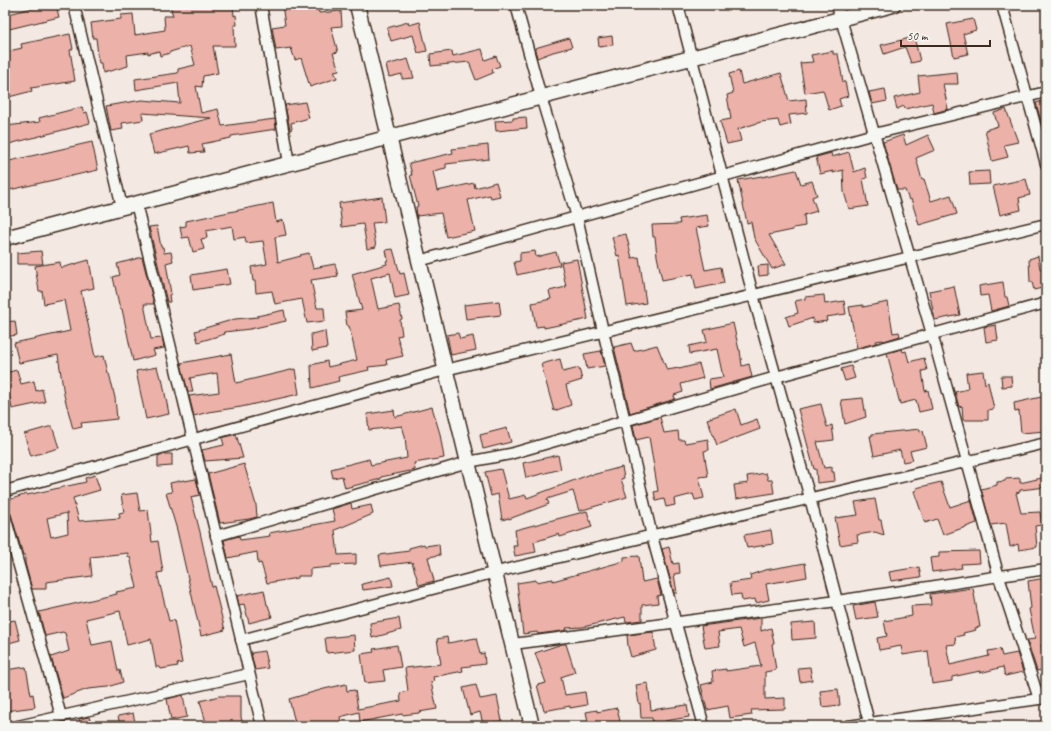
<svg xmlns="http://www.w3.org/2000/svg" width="1051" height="731" viewBox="0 0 1051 731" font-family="Caveat,sans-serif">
<rect width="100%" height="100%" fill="#f4e8e3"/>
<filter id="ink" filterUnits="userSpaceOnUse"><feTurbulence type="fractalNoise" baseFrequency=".025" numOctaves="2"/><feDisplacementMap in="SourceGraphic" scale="8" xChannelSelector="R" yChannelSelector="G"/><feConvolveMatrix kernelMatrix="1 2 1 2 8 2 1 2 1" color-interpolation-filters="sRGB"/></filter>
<g filter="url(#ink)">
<g fill="#ecb1a9" stroke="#3b2a1e" fill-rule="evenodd">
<path d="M44 5H56L59 17 5 30V15Z"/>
<path d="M170 5H233L234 16 236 15 237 25H234L235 46H213L218 73 203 76 202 87 196 86 201 113 218 109 222 126 275 119 276 129 231 136V138L202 144 204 152 190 153 189 146 154 154 149 134 211 118 142 113 143 120 122 123 123 129 111 131 106 106 142 100 180 103 178 83 136 90 135 79 178 73V69L195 65 190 46 170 52V53L160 56 159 51 148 54V52L127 55 128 66 103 73 102 63H100L98 55 96 38H93L91 23 121 19V15L133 14 135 35 165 30 164 16H173Z"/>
<path d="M282 5H318L319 13 341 11 342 26 331 27 338 52 333 53 339 70 334 71 337 78 310 87 301 58 295 60 291 48 276 50 272 27 285 25Z"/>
<path d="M973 19 976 30 963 34 968 54 954 57 947 24Z"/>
<path d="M408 22 409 25 420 22 427 51 418 53 413 35 391 41 387 28Z"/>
<path d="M70 34 73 49 70 50 75 81 31 88 32 91 5 98V52L22 48 21 44Z"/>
<path d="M612 36 613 45 599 47 598 38Z"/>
<path d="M914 37 920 61 911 63 905 47 884 54 881 45Z"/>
<path d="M569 38 572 47 553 52 537 58 535 48Z"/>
<path d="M482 49 485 60 496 56 500 66 492 69 493 73 476 80 469 62 431 66 430 54 452 51 453 56Z"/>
<path d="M833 51V54H838L843 82H845L848 96 839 99 841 106 829 110 823 90 805 93 800 63 813 62 811 55Z"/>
<path d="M408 59 414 78 402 79V74L389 77 386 65Z"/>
<path d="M739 71 742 84 781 73 789 101 806 99 807 113 789 115 791 124 780 127 778 120 761 122 738 129 741 141 727 144 720 121 731 119 727 95 733 93 729 74Z"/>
<path d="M957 72 958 84H943L948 109 934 113 932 103 905 109 904 106 897 109 894 98 920 92 918 76Z"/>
<path d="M885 89 887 101 872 104 869 92Z"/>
<path d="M1046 100V128H1043L1036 103Z"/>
<path d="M305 102 309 118 291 123 292 129 290 130 285 105Z"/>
<path d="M82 107 84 113 87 112 90 123 9 144 6 126 40 122 39 118Z"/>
<path d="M1006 109 1018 142 1004 145 1008 157 992 161 985 130 998 126 994 113Z"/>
<path d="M526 117 527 128 496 131 495 121 513 120V118Z"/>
<path d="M903 135 906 145 928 135 935 150 916 158 922 180 924 179 931 201 951 195 957 214 919 225 911 199 909 200 905 190H897L883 142Z"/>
<path d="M92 142 98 170 5 191V162Z"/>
<path d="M488 145 489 159 446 164V168L433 171 437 191 474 183 475 188 496 182 500 196 491 198 490 195 468 200 475 231 446 237 441 213 417 216 416 207 418 206 410 175H412L409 163 453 153 452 149Z"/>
<path d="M849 152 854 172 865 168 867 178 863 179 868 206 849 209 844 192 843 170 833 173V171L820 174 816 157 831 153 832 157Z"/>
<path d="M796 170 801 184 812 181 817 195 812 197 817 211 804 215 805 226 793 228V230L769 235 786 264 772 269 754 238 751 222 747 223 738 180 762 176V177Z"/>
<path d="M989 171 990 184 970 185 969 172Z"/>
<path d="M1026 179 1030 195 1019 198 1021 210 1000 215 993 186Z"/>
<path d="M382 197 385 222 372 223 376 247 367 249 363 224 342 227 339 203Z"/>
<path d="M273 203 276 222 283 220 286 235 275 237 278 262 301 256 300 255 309 253 313 268 335 264 338 276 311 280 317 308H324L325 321 307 323 302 299 275 304 272 291 256 293 255 281H253L251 267 267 264 263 241 246 243 245 237 234 239 232 226 206 231 207 238 201 239 204 249 193 252 189 237 182 238 180 227 186 226V221Z"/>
<path d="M707 215 709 226 696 228 705 270 721 267 724 283 696 289 693 274 662 280 657 256 655 237H653L652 225 680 224 679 219Z"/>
<path d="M157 226 161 247H163L164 253 171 252 173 261 166 263 171 294 169 295 170 302H167L149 227Z"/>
<path d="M626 234 632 258 639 257 646 303 627 306 619 255 617 256 612 237Z"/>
<path d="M393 249 400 274 404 273 409 295 395 298 390 273 371 278 378 309 399 305 402 319 400 320 402 335 397 336 403 356 386 360 387 365 368 367 369 370 338 377 339 381 312 388 311 365 327 361 328 367 357 360 349 326H347L345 312 362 310 352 274 387 264 386 261 388 260 386 250Z"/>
<path d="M41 251 43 264H17V253Z"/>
<path d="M535 251 536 257 556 252 560 265 517 275 514 262 520 261V253Z"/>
<path d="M1038 256 1040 269 1046 267V287L1034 290 1032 282H1030L1029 259Z"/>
<path d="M142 257 154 304H144L151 339 162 338 164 348 153 350 155 355 133 361 122 309H120L113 277 120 275 117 264Z"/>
<path d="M577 259 588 319 544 328V326L536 327 532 303 551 299 549 291 566 287 561 262Z"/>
<path d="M89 260 94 288 81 291 95 357 104 355 108 373H109L115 398 117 419 81 423 82 427 73 429 64 395 58 355 19 363 14 343 70 331 64 300 44 304 42 291H39L35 266 60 262 61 268Z"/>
<path d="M768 265V275L759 276 758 266Z"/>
<path d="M227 269 230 284 193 290 191 275Z"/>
<path d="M1003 282 1005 297H1007L1009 306 991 311 988 295 980 296 979 286Z"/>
<path d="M954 286 960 315 935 320 929 291Z"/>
<path d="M824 295 825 304 844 301 846 314 826 317 827 321 813 323V318L789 326 786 317 798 313 795 301 805 299V297Z"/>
<path d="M499 301 501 315 466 319 464 305Z"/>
<path d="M888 302 893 333 899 332 900 336 884 341 883 340 876 341 877 343 857 348 849 307 863 305V307Z"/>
<path d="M284 310 286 321 250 329 224 332 225 334 198 342 195 331 235 319 258 317 257 316Z"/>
<path d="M15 321 17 335 5 337V322Z"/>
<path d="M733 323 739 350H740L742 366 749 364 752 377 710 389 709 379 723 377 717 349 690 354 689 346 707 342 704 330Z"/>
<path d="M996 325 998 340 986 342 984 327Z"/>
<path d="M325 331 327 348 312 351 311 334Z"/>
<path d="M458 333 460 339 473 336 476 350 451 355 447 335Z"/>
<path d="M631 343 634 351 657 345 667 370 679 368V369L699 364 703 378 681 384 683 392 674 395 675 399 630 413 614 347Z"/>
<path d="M902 349 903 352 906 351 909 362 924 358 927 370 922 371 925 391 928 390 932 409 919 412 916 400 900 404 887 353Z"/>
<path d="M601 351 605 366 587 369 584 354Z"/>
<path d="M231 354 236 383 295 369 299 394 241 407 208 412 194 416 189 396 219 392 217 373 190 378 193 392H188L181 363Z"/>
<path d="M560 359 563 372 579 368 582 380 566 385 571 405 554 411 541 364Z"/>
<path d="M851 366 855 378 845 381 841 369Z"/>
<path d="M157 367 160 378H162L169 414 146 419 136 371Z"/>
<path d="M17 370 21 384 34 381 36 391 42 389 45 402 12 409 5 373Z"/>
<path d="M983 371 985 384 988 382 994 409 988 410V420H963L962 406 959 407 955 392 968 389 966 373Z"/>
<path d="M1001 376H1011L1012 386 1002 387Z"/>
<path d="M1046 396V431L1021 433 1019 411 1015 412 1014 403Z"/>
<path d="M863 398 866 417 845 424 841 400Z"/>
<path d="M821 404 827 427 832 425 834 440 817 442 824 468 832 467V472H834L835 481 817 483 816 469H814L798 409Z"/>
<path d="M432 407 440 434 444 458 414 463 415 470 381 477V479L345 488 342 476 333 478 331 469 369 459 371 465 407 458 405 436 402 426 369 430 367 414 394 410 395 417Z"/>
<path d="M736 409 741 425 757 419 760 429 717 445 707 419Z"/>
<path d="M660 417 664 433 678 431 679 440H684L685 443 708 439 709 450 704 451 708 476 699 477 704 498 695 500 693 494 674 499 675 505 666 507 664 499 656 501 654 492 658 491 649 437 636 440 633 425Z"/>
<path d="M52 426 59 448 31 456 24 434Z"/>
<path d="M507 428 511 442 483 449 480 435Z"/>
<path d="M920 429V432L923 431 927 447 910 451 913 460 903 462 900 450 874 456 870 436H872V434Z"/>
<path d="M236 434 243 458 205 461 202 450 224 445 222 438Z"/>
<path d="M163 454H172V466L158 467V456Z"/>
<path d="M558 455 561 469 526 478 523 463Z"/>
<path d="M244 464 256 505 257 517 249 519 220 523 208 474Z"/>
<path d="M622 467 624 478 621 479 627 497 579 511 573 491 547 499 549 504 509 519V518L502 520 498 494 491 496 485 472 501 469 509 499 526 495 527 498 591 474 592 475Z"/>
<path d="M766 473 768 480H772L774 493 736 499 734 485 748 483 747 476Z"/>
<path d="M95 475 100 490 73 498 79 521 120 518 119 513 124 512 121 495 137 493 140 511 148 510 152 542 158 541 163 572 157 573 169 621 174 620 182 663 177 664 178 666 161 669 160 667H156L151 639 127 645 120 611 86 619 92 645 112 641 118 671 120 670 123 682 109 687 88 689 63 698 51 657 69 651 65 633H64L63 632 45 636 39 612 117 594 116 592 137 588 130 557H128V553L90 557 92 576 46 582V589H32L25 563V554L23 555 11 514 7 510 5 501 27 494V495L86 482 85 478ZM67 513 68 533 51 537 47 518Z"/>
<path d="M1046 477V487L1020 490V492L1016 493 1021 513 1040 512 1042 525 1035 526 1037 547 1019 550 1018 544 1010 547 1006 523 991 525 981 489 997 485V482L1005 481V479L1020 478V483Z"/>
<path d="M196 479 200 495 191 497 200 532 212 587 214 586 225 630 201 636 177 530 166 493 172 492 170 483 184 480V481Z"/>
<path d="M941 482 950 507 971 500 977 523 943 535 937 519 925 523 914 491 917 490 916 488Z"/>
<path d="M875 499 879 520H881L884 535 875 532 857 535 858 542 840 545 835 518 858 515 855 502Z"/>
<path d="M351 503 352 509 371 505 373 514 335 530 338 555 356 554V564L331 565V567L310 569V576H298V578L267 583 261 563 258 564 257 552 228 558 224 540 239 536 240 540 270 536 269 533 335 521 332 509Z"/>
<path d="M587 511 592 527 560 537 559 534 534 542 536 552 515 556 513 546H517L515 530Z"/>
<path d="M771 530 773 544 747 548 744 535Z"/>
<path d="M424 544 425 546 439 544 440 555 428 557 434 581 419 585 412 562 381 566 379 555 409 551V548Z"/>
<path d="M669 547 673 564 679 563 680 573 674 574 677 593H674L662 549Z"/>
<path d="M979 551 980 563 961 564 962 568 932 572 930 558 939 557V552Z"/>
<path d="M639 556 642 582 657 579 661 595 657 596 658 603 642 605V620L626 622 625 617 583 627 566 628 567 630 562 631 538 634 537 632 523 634 517 583 536 580V582L553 579V581L624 561V557Z"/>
<path d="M805 563 807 577 766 584 769 600 756 603 755 599 742 601 741 594 732 595 730 583 751 580 750 575 765 570Z"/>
<path d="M919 567 921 577 891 581 889 572Z"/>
<path d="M391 577 393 586 363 590 362 584Z"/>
<path d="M1046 578V644L1041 645 1046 669 1037 671 1027 640 1035 639 1029 609 1031 608 1028 581Z"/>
<path d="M973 588 980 627 975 628 976 630 963 633 964 635 955 637 956 644 946 645 950 665 989 656 988 651 1000 649 1002 656 1017 653 1023 672 1005 676 1003 667 980 673V671L952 677V681L932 684 928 651 903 655 901 646 879 650 877 638 887 636 884 621 912 616 911 606 931 605 930 594Z"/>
<path d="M264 590 267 605H268L272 617 249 623 244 604 239 605 237 596Z"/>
<path d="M875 602 878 617 856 620 853 606Z"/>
<path d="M399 618 401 630 372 638 370 623Z"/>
<path d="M761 618V631L771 628 774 643 772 644 776 670 765 672V699L785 698V709L751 710 752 715 730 718 728 706 707 710 701 685 713 682 712 671 726 669V671L761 666 755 643 744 647 739 629 718 632 720 646 705 648 701 626Z"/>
<path d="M15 620 20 640 5 644V622Z"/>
<path d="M815 622 816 638 792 640 791 624Z"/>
<path d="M653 632 656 650 631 657 628 646 627 635Z"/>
<path d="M354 635 355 650 327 653 325 638Z"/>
<path d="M447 637 448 643 476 638 480 654 484 653 485 664 462 667 463 671 433 677 434 681 431 682 437 709 419 712V713L402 715V714L360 722 359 712 340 717 341 724 318 726H296L289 699 324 689 346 684 347 691 355 690 358 709 401 701 400 693 408 691 405 668 441 664 437 639Z"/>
<path d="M562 644H566L575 672 561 677 565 695 585 692 587 705 570 708V706L544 711 537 685 546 683 535 653Z"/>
<path d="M397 645 401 667 383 670 385 681 365 683 361 654 374 652 373 649Z"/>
<path d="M264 651 268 668 255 670 251 653Z"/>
<path d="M26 667 31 695 33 694 35 707 5 711V670Z"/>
<path d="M810 667 812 680 800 682 798 668Z"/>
<path d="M648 683 651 710 687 705 689 717 665 721 666 726H653L652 718H641L640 703 639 704 636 685Z"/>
<path d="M476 685 480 699 497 696 502 721 483 724 480 712 470 715 463 688Z"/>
<path d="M838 689 840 705 822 707 820 691Z"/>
<path d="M183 695 187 717 171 720 167 699Z"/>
<path d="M219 696H241V717L243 726H207L200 701Z"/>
<path d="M617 708 621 726H589L586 712 597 710V712Z"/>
<path d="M133 713 136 726H120L118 716Z"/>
<path d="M89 717 92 726H80L79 719Z"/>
</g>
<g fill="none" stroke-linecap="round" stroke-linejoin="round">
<g stroke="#3b2a1e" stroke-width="13">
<g id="street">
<path d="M74 5 122 207"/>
<path d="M261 5 289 163"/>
<path d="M516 5 541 97 577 217 603 331 625 421 652 536 704 726"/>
<path d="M678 5 753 295 810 498 870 726"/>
<path d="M837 5 932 334 999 577 1039 699"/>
<path d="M1002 5 1046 164"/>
<path d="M136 203 262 726"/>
<path d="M419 261 874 134 1046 92"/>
<path d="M5 491 445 370 1046 224"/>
<path d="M5 516 61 716"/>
<path d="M216 536 468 462 510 454 776 377 1046 303"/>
<path d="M241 640 496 572 1046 443"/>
<path d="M513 644 837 601 1046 569"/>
<path d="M18 726 249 674"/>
<path d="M848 726 1046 698"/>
</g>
</g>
<g stroke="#3b2a1e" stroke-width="17">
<g id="secondary">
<path d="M357 5 532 726"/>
<path d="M5 238 893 5"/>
</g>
</g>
<use href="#street" stroke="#f6f6f2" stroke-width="10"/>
<use href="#secondary" stroke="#f6f6f2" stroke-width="14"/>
</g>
</g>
<rect width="1051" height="731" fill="none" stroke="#f6f6f2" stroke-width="20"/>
<rect x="10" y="10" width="1031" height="711" fill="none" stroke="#3b2a1e" stroke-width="1.5" filter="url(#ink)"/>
<path d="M901 40v6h89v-6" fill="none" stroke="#3b2a1e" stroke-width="2"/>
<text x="907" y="40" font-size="12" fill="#3b2a1e" stroke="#f6f6f2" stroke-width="3" paint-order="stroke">50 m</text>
</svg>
